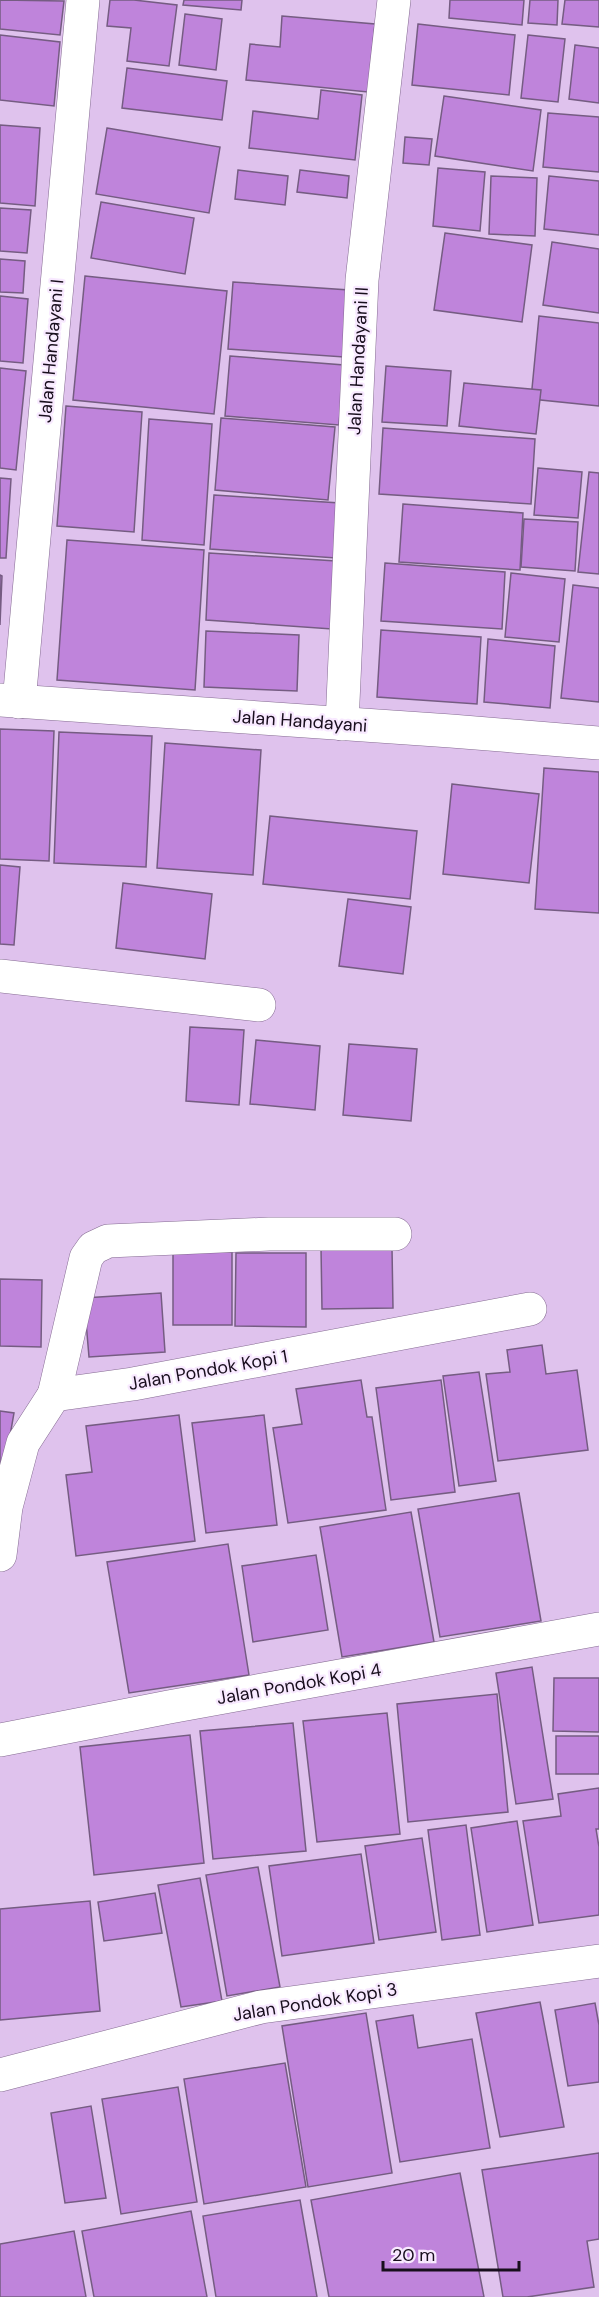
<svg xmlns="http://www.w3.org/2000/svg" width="599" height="2297" viewBox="0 0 599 2297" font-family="'DM Sans',sans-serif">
<rect width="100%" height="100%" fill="#dfc2ed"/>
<g fill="#bf84db" stroke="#755c82" stroke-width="1.5">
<path d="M0 0 64 1 60 35 0 29Z"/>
<path d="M110 0H134L177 5 169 66 127 61 131 28 107 26Z"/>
<path d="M184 0H242L241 10 183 5Z"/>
<path d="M450 0H524L522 25 449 18Z"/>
<path d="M530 0H558L557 25 528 23Z"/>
<path d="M565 0H599V27L562 24Z"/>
<path d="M185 14 222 19 216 70 179 65Z"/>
<path d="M282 16 375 24 368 92 246 80 250 44 280 47Z"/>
<path d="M418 24 515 35 509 95 412 85Z"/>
<path d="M0 35 60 42 54 106 0 100Z"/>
<path d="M528 35 565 39 558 102 521 98Z"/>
<path d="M575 45 599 48V103L569 99Z"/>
<path d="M127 68 227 81 222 120 122 108Z"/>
<path d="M321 90 362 95 355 160 249 148 253 111 318 119Z"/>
<path d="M444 96 541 110 533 171 435 156Z"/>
<path d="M548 113 599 117V172L543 167Z"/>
<path d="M0 125 40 128 35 206 0 203Z"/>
<path d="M107 128 220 147 209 213 96 194Z"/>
<path d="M405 137 432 139 429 165 403 163Z"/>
<path d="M438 168 485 172 480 231 433 226Z"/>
<path d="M238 170 288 176 285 205 235 199Z"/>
<path d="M300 170 349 176 347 198 297 192Z"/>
<path d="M491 176 537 178 535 236 489 234Z"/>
<path d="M549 176 599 181V235L544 229Z"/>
<path d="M101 202 194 218 185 274 91 258Z"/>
<path d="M0 208 31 210 27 253 0 251Z"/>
<path d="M445 233 532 245 522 322 434 310Z"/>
<path d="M552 242 599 249V313L543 305Z"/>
<path d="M0 259 25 261 23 293 0 292Z"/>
<path d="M85 276 227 291 214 414 73 400Z"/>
<path d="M233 282 349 290 344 357 228 349Z"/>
<path d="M0 296 28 299 23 363 0 361Z"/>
<path d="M539 316 599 323V406L531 399Z"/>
<path d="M230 356 344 365 339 425 225 416Z"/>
<path d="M386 366 451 371 447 426 382 422Z"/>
<path d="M0 368 26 371 16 470 0 468Z"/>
<path d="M464 383 541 390 536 434 459 426Z"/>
<path d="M66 406 142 412 134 532 57 526Z"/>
<path d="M221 418 335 427 328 500 215 490Z"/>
<path d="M149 419 212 424 204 545 142 540Z"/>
<path d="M383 428 535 439 531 504 379 494Z"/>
<path d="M538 468 582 472 578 518 534 515Z"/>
<path d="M589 472 599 473V574L578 572Z"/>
<path d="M0 478 11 479 6 558H0Z"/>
<path d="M214 495 340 503 336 558 210 549Z"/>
<path d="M403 504 523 513 520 570 399 562Z"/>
<path d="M524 519 578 522 575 571 521 567Z"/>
<path d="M67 540 204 550 195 690 57 680Z"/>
<path d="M209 553 336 561 332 629 206 620Z"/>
<path d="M385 563 505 572 502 629 381 621Z"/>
<path d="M511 573 565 579 559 642 505 637Z"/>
<path d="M0 575 2 576 0 625Z"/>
<path d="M573 585 599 588V702L561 698Z"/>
<path d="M381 630 481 637 477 704 377 697Z"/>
<path d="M206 631 299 635 297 691 204 687Z"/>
<path d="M488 639 555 646 550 708 484 702Z"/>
<path d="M0 729 54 731 49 861 0 859Z"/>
<path d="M59 732 152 736 146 867 54 863Z"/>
<path d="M165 743 261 750 253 875 157 868Z"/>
<path d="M544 768 599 772V913L535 909Z"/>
<path d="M452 784 539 794 529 883 443 874Z"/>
<path d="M270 816 417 831 410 899 263 884Z"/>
<path d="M0 865 20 867 14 945 0 944Z"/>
<path d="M123 883 212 894 205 959 116 948Z"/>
<path d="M348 899 411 907 403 974 339 966Z"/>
<path d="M190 1027 244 1030 239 1105 186 1101Z"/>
<path d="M256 1040 320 1046 315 1110 250 1104Z"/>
<path d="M349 1044 417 1049 411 1121 343 1115Z"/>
<path d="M321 1248H392L393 1308 322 1309Z"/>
<path d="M173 1251 232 1252V1325H173Z"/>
<path d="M236 1253H306V1327L235 1326Z"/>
<path d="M0 1279 42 1280 41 1347 0 1346Z"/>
<path d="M161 1293 165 1352 89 1357 84 1298Z"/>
<path d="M542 1345 546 1374 577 1370 588 1450 498 1461 486 1374 510 1372 507 1350Z"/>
<path d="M479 1372 496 1481 459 1486 443 1376Z"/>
<path d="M361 1380 367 1417H372L386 1510 288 1523 273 1428 302 1424 296 1389Z"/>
<path d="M441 1380 455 1492 391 1500 376 1388Z"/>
<path d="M0 1411 14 1413 0 1493Z"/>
<path d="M179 1415 195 1541 76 1556 66 1475 92 1472 86 1426Z"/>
<path d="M264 1415 277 1525 206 1533 192 1423Z"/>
<path d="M519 1493 541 1621 440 1637 418 1509Z"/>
<path d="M411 1512 434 1642 342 1657 320 1527Z"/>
<path d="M228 1544 249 1675 129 1693 107 1562Z"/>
<path d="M316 1555 328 1630 253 1642 242 1566Z"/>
<path d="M532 1667 553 1799 516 1804 496 1673Z"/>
<path d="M554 1678H599V1732L553 1731Z"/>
<path d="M497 1694 508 1812 408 1822 397 1704Z"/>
<path d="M387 1713 400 1834 317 1842 303 1721Z"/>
<path d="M293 1723 306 1851 213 1859 200 1731Z"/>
<path d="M190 1735 204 1863 94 1875 80 1747Z"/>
<rect x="556" y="1736" width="43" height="38"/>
<path d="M599 1788V1829H596L599 1847V1915L539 1923 523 1821 561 1816 558 1794Z"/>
<path d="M517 1821 533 1925 487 1932 471 1828Z"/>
<path d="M466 1825 480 1935 442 1940 428 1830Z"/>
<path d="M422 1838 436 1932 379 1940 365 1846Z"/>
<path d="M361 1854 374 1943 282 1956 269 1866Z"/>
<path d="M258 1867 280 1987 227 1996 206 1875Z"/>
<path d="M200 1878 222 2001 181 2007 158 1885Z"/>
<path d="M155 1893 162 1933 104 1941 98 1902Z"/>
<path d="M90 1901 100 2011 0 2020V1909Z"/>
<path d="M540 2002 564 2127 500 2137 476 2013Z"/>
<path d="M595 2003 599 2025V2082L568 2086 555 2010Z"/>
<path d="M366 2013 392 2173 308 2187 282 2026Z"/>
<path d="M413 2015 418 2048 472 2039 490 2148 400 2162 376 2021Z"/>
<path d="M285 2063 306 2187 204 2204 184 2079Z"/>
<path d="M178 2087 197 2202 121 2214 102 2099Z"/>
<path d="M91 2106 106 2198 65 2203 51 2113Z"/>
<path d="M599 2153V2239L587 2241 594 2287 527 2297H503L482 2170Z"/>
<path d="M460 2173 484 2297H329L311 2200Z"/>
<path d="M300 2200 317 2297H216L203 2216Z"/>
<path d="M191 2211 207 2297H94L82 2231Z"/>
<path d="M74 2231 86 2297H0V2244Z"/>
</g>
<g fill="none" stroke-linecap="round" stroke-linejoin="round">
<g stroke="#856b92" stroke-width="34">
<g id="minor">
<path d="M0 700 451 731 599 743"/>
<path d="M19 702 83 0"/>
<path d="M342 724 362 280 394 0"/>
<path d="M0 976 259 1005"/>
<path d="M54 1395 86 1258 93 1248 108 1241 269 1234H395"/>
<path d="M0 1555 6 1507 23 1443 54 1395 133 1384 530 1309"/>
<path d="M0 1740 169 1707 599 1629"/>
<path d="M0 2075 261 2007 599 1961"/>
</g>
</g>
<use href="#minor" stroke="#fff" stroke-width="33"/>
</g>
<g text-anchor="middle" stroke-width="4.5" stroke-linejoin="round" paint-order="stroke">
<g font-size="18" fill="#180e1d" stroke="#f8e9ff">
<text transform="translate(51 351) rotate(-85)" y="6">Jalan Handayani I</text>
<text transform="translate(358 361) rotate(-87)" y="6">Jalan Handayani II</text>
<text transform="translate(300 721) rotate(4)" y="6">Jalan Handayani</text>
<text transform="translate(208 1370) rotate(-10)" y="6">Jalan Pondok Kopi 1</text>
<text transform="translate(299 1684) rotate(-10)" y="6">Jalan Pondok Kopi 4</text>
<text transform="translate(315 2002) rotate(-9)" y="6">Jalan Pondok Kopi 3</text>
</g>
</g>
<path d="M383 2261v9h136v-9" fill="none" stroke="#180e1d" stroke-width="3"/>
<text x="392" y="2261" font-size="18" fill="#180e1d" stroke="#f8e9ff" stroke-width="4.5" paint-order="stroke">20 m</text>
</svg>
